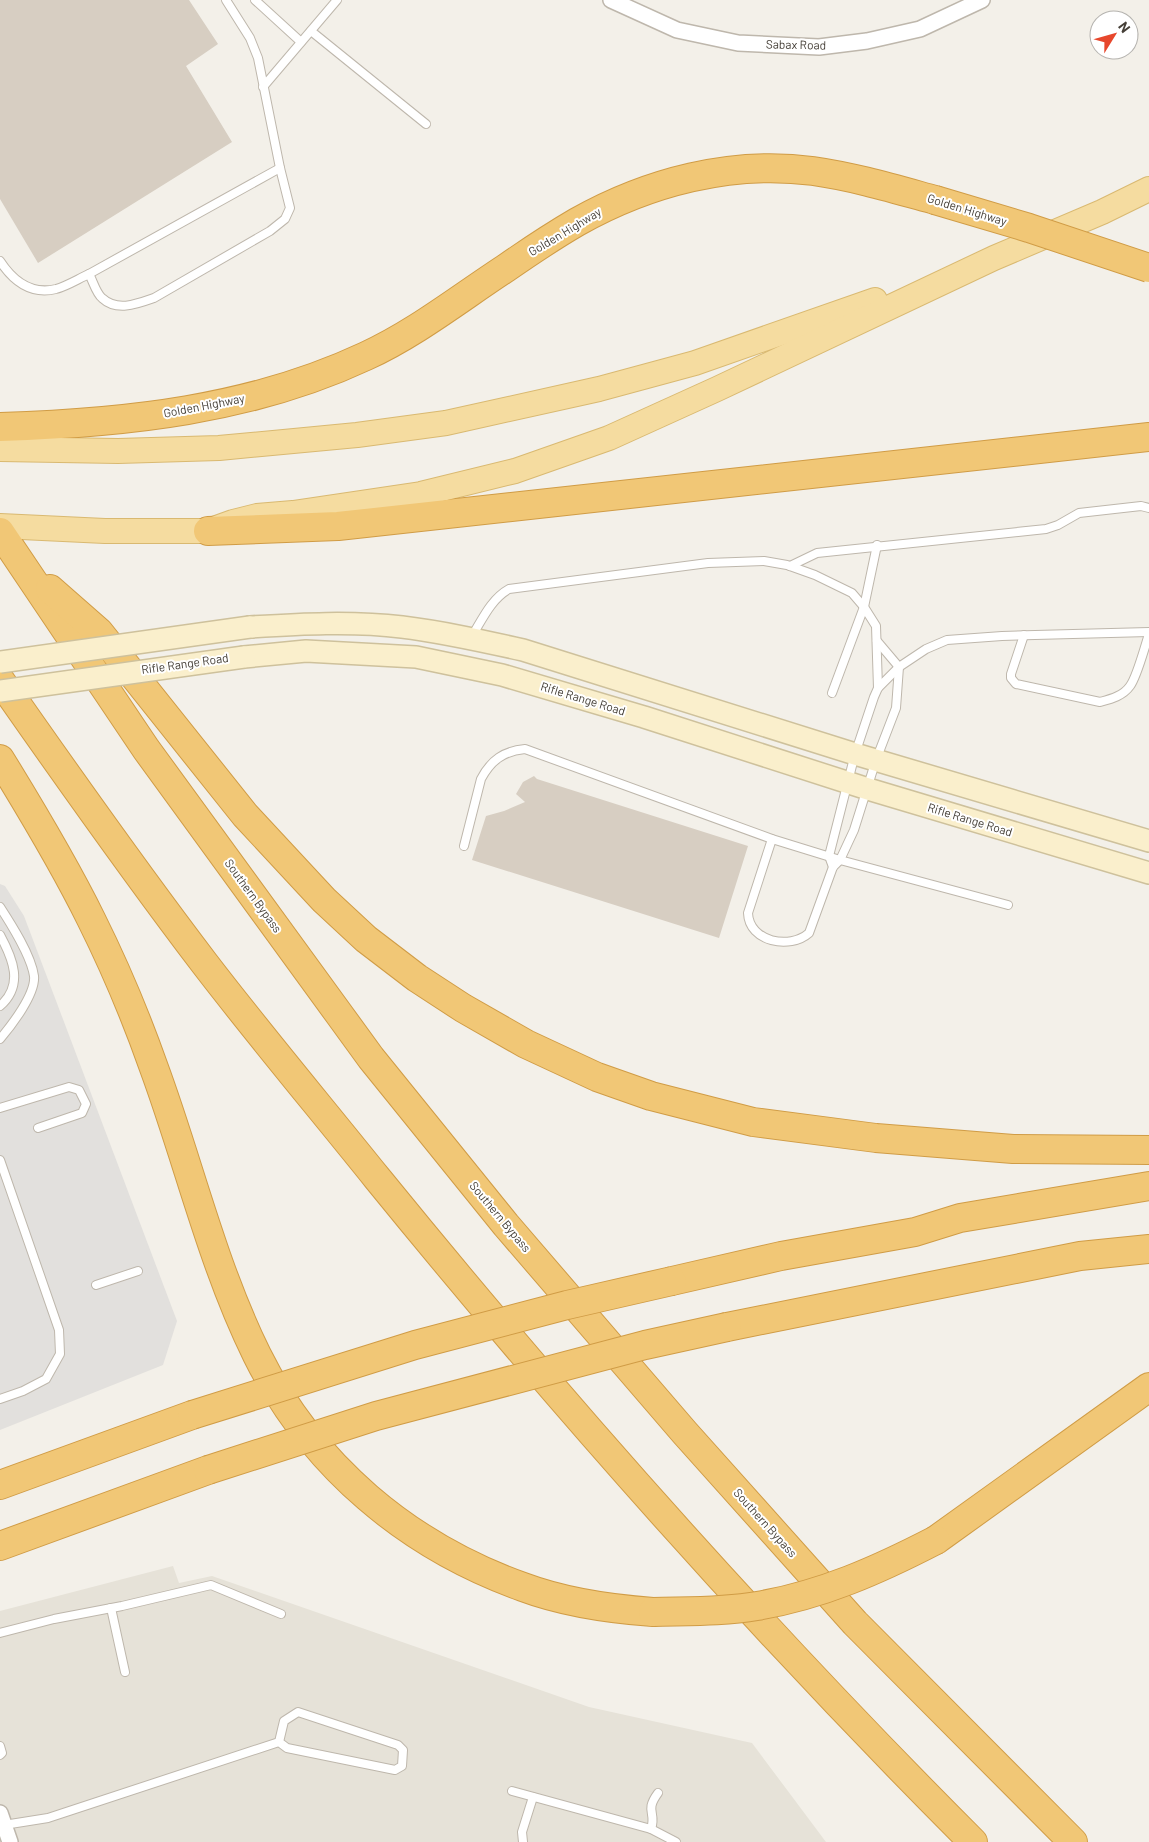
<svg xmlns="http://www.w3.org/2000/svg" width="1149" height="1842" viewBox="0 0 1149 1842" font-family="Barlow,sans-serif">
<rect width="100%" height="100%" fill="#f3f0e9"/>
<path fill="#e6e2d8" d="M173 1566 179 1583 212 1576 589 1707 752 1743 826 1842H0V1611Z"/>
<path fill="#e2e0dd" d="M0 884 5 886 24 916 177 1321 163 1365 0 1430Z"/>
<g fill="#d7cec2">
<path d="M0 0H189L218 44 186 66 232 142 38 263 0 199Z"/>
<path d="M534 776 537 779 748 846 719 938 472 860 486 816 504 811 525 802 516 794 523 782Z"/>
</g>
<g fill="none" stroke-linecap="round" stroke-linejoin="round">
<g stroke="#beb7ac" stroke-width="10">
<g id="service">
<path d="M255 0 301 42"/>
<path d="M311 31 426 124"/>
<path d="M263 87 337 0"/>
<path d="M0 261C13 281 31 295 56 289 67 286 78 279 89 274L280 168"/>
<path d="M89 274C93 281 96 293 102 298 117 312 137 304 154 298L270 231 285 219 290 208 280 168 258 58 250 38 226 0"/>
<path d="M790 566 817 553 1046 529 1058 525 1079 513 1141 506 1149 508"/>
<path d="M1024 635 1011 674V678L1016 684 1100 702C1111 699 1123 696 1130 686 1137 677 1145 646 1149 634"/>
<path d="M472 636C482 620 491 599 509 589L708 563 764 561 787 565 815 575 852 593 864 607 876 626 878 688"/>
<path d="M877 641 899 667"/>
<path d="M832 693 864 607 877 545"/>
<path d="M772 839 748 913C749 942 790 950 809 933L833 867 840 860 854 830 876 760 896 708 899 667"/>
<path d="M464 846 481 779C491 760 504 751 525 749L772 839 840 860 1008 905"/>
<path d="M833 867 829 856 855 754 874 697 878 688 899 667 926 649 947 640 1002 636 1149 632"/>
<path d="M0 907C11 924 31 955 34 976 36 994 11 1026 0 1039"/>
<path d="M0 935C13 959 24 985 0 1006"/>
<path d="M0 1108 69 1087 79 1090 86 1104 82 1113 38 1128"/>
<path d="M0 1160 59 1330 60 1354 46 1379 23 1391 0 1399"/>
<path d="M96 1285 138 1271"/>
<path d="M111 1608 125 1672"/>
<path d="M0 1633 54 1619 122 1606 211 1585 281 1614"/>
<path d="M0 1746 2 1753 0 1755"/>
<path d="M512 1791 651 1829 676 1842"/>
<path d="M4 1825 48 1818 279 1742 287 1748 395 1770 402 1766 403 1750 398 1745 298 1712 284 1721 279 1742"/>
<path d="M651 1829C657 1812 644 1812 658 1793"/>
<path d="M523 1842 522 1832 533 1797"/>
</g>
</g>
<g stroke="#beb7ac" stroke-width="18">
<g id="minor">
<path d="M611 0 677 30 738 43 819 47 867 41 920 29 982 0"/>
<path d="M0 1813 10 1842"/>
</g>
</g>
<g stroke="#cec19c" stroke-width="24">
<g id="secondary">
<path d="M250 627C300 624 352 621 402 627 443 632 483 641 523 650L855 754 1149 841"/>
<path d="M244 657 306 651 416 657 502 675 644 717 868 789 1149 873"/>
</g>
</g>
<g stroke="#d9b971" stroke-width="26">
<g id="primary">
<path d="M0 449 118 451 219 448 357 435 446 423 599 389 695 363 875 300"/>
<path d="M0 526 105 531H208L233 522 257 516 293 513 421 494 515 471 609 438 717 389 994 258 1102 212 1149 189"/>
</g>
</g>
<g stroke="#d09c46" stroke-width="30">
<g id="motorway">
<path d="M0 427C125 423 251 410 366 356 416 333 460 298 506 268 529 252 553 236 577 222 648 182 732 160 813 171 855 177 895 189 935 200"/>
<path d="M208 531 338 526 1149 437"/>
<path d="M0 532 146 749 339 1014 371 1058 506 1225 685 1433 855 1623 1073 1842"/>
<path d="M50 589 99 632 245 815 324 900 366 939 417 978 463 1008 526 1044 597 1077 651 1096 753 1122 876 1138 1013 1149 1149 1150"/>
<path d="M0 680C67 776 134 871 205 964 261 1037 320 1107 377 1178 565 1409 763 1632 973 1842"/>
<path d="M0 759C32 811 64 864 91 919 115 967 136 1017 154 1068 189 1163 212 1264 257 1355 312 1466 408 1546 523 1587 563 1602 611 1609 653 1612"/>
<path d="M672 1281 781 1256 915 1232 960 1218 1149 1186"/>
<path d="M727 1327 1080 1256 1149 1249"/>
<path d="M0 1485 192 1415"/>
<path d="M936 1540 1149 1387"/>
<path d="M0 1546 208 1470"/>
</g>
</g>
<use href="#service" stroke="#fff" stroke-width="8"/>
<use href="#minor" stroke="#fff" stroke-width="15"/>
<use href="#secondary" stroke="#faefcc" stroke-width="21"/>
<use href="#primary" stroke="#f5dca0" stroke-width="24"/>
<use href="#motorway" stroke="#f1c776" stroke-width="28"/>
<g stroke="#cec19c" stroke-width="24" stroke-linecap="butt">
<g id="secondary-bridge">
<path d="M0 662 250 627"/>
<path d="M0 691 244 657"/>
</g>
</g>
<g stroke="#d09c46" stroke-width="30" stroke-linecap="butt">
<g id="motorway-bridge">
<path d="M935 200 1029 228 1149 268"/>
<path d="M192 1415 415 1345 567 1305 672 1281"/>
<path d="M208 1470 376 1416 645 1345 727 1327"/>
<path d="M653 1612C687 1611 723 1612 757 1606 822 1595 878 1570 936 1540"/>
</g>
</g>
<use href="#secondary-bridge" stroke="#faefcc" stroke-width="21"/>
<use href="#motorway-bridge" stroke="#f1c776" stroke-width="28"/>
</g>
<g text-anchor="middle" stroke-width="4" stroke-linejoin="round" paint-order="stroke">
<g font-size="12" fill="#464038" stroke="#fff">
<text transform="translate(796 45) rotate(1)" y="4">Sabax Road</text>
<text transform="translate(967 210) rotate(17)" y="4">Golden Highway</text>
<text transform="translate(565 232) rotate(-31)" y="4">Golden Highway</text>
<text transform="translate(204 406) rotate(-11)" y="4">Golden Highway</text>
<text transform="translate(185 664) rotate(-8)" y="4">Rifle Range Road</text>
<text transform="translate(583 699) rotate(17)" y="4">Rifle Range Road</text>
<text transform="translate(970 820) rotate(17)" y="4">Rifle Range Road</text>
<text transform="translate(253 896) rotate(54)" y="4">Southern Bypass</text>
<text transform="translate(500 1217) rotate(50)" y="4">Southern Bypass</text>
<text transform="translate(765 1523) rotate(48)" y="4">Southern Bypass</text>
</g>
</g>
<g transform="translate(1114 35) rotate(53)"><circle r="24" fill="#ffffff" stroke="#b5b3af"/>
<path d="M0-4L9 19L0 12L-9 19Z" fill="#e7472c"/>
<text y="-8" font-size="14" font-weight="bold" text-anchor="middle" fill="#464038">N</text>
</g>
</svg>
